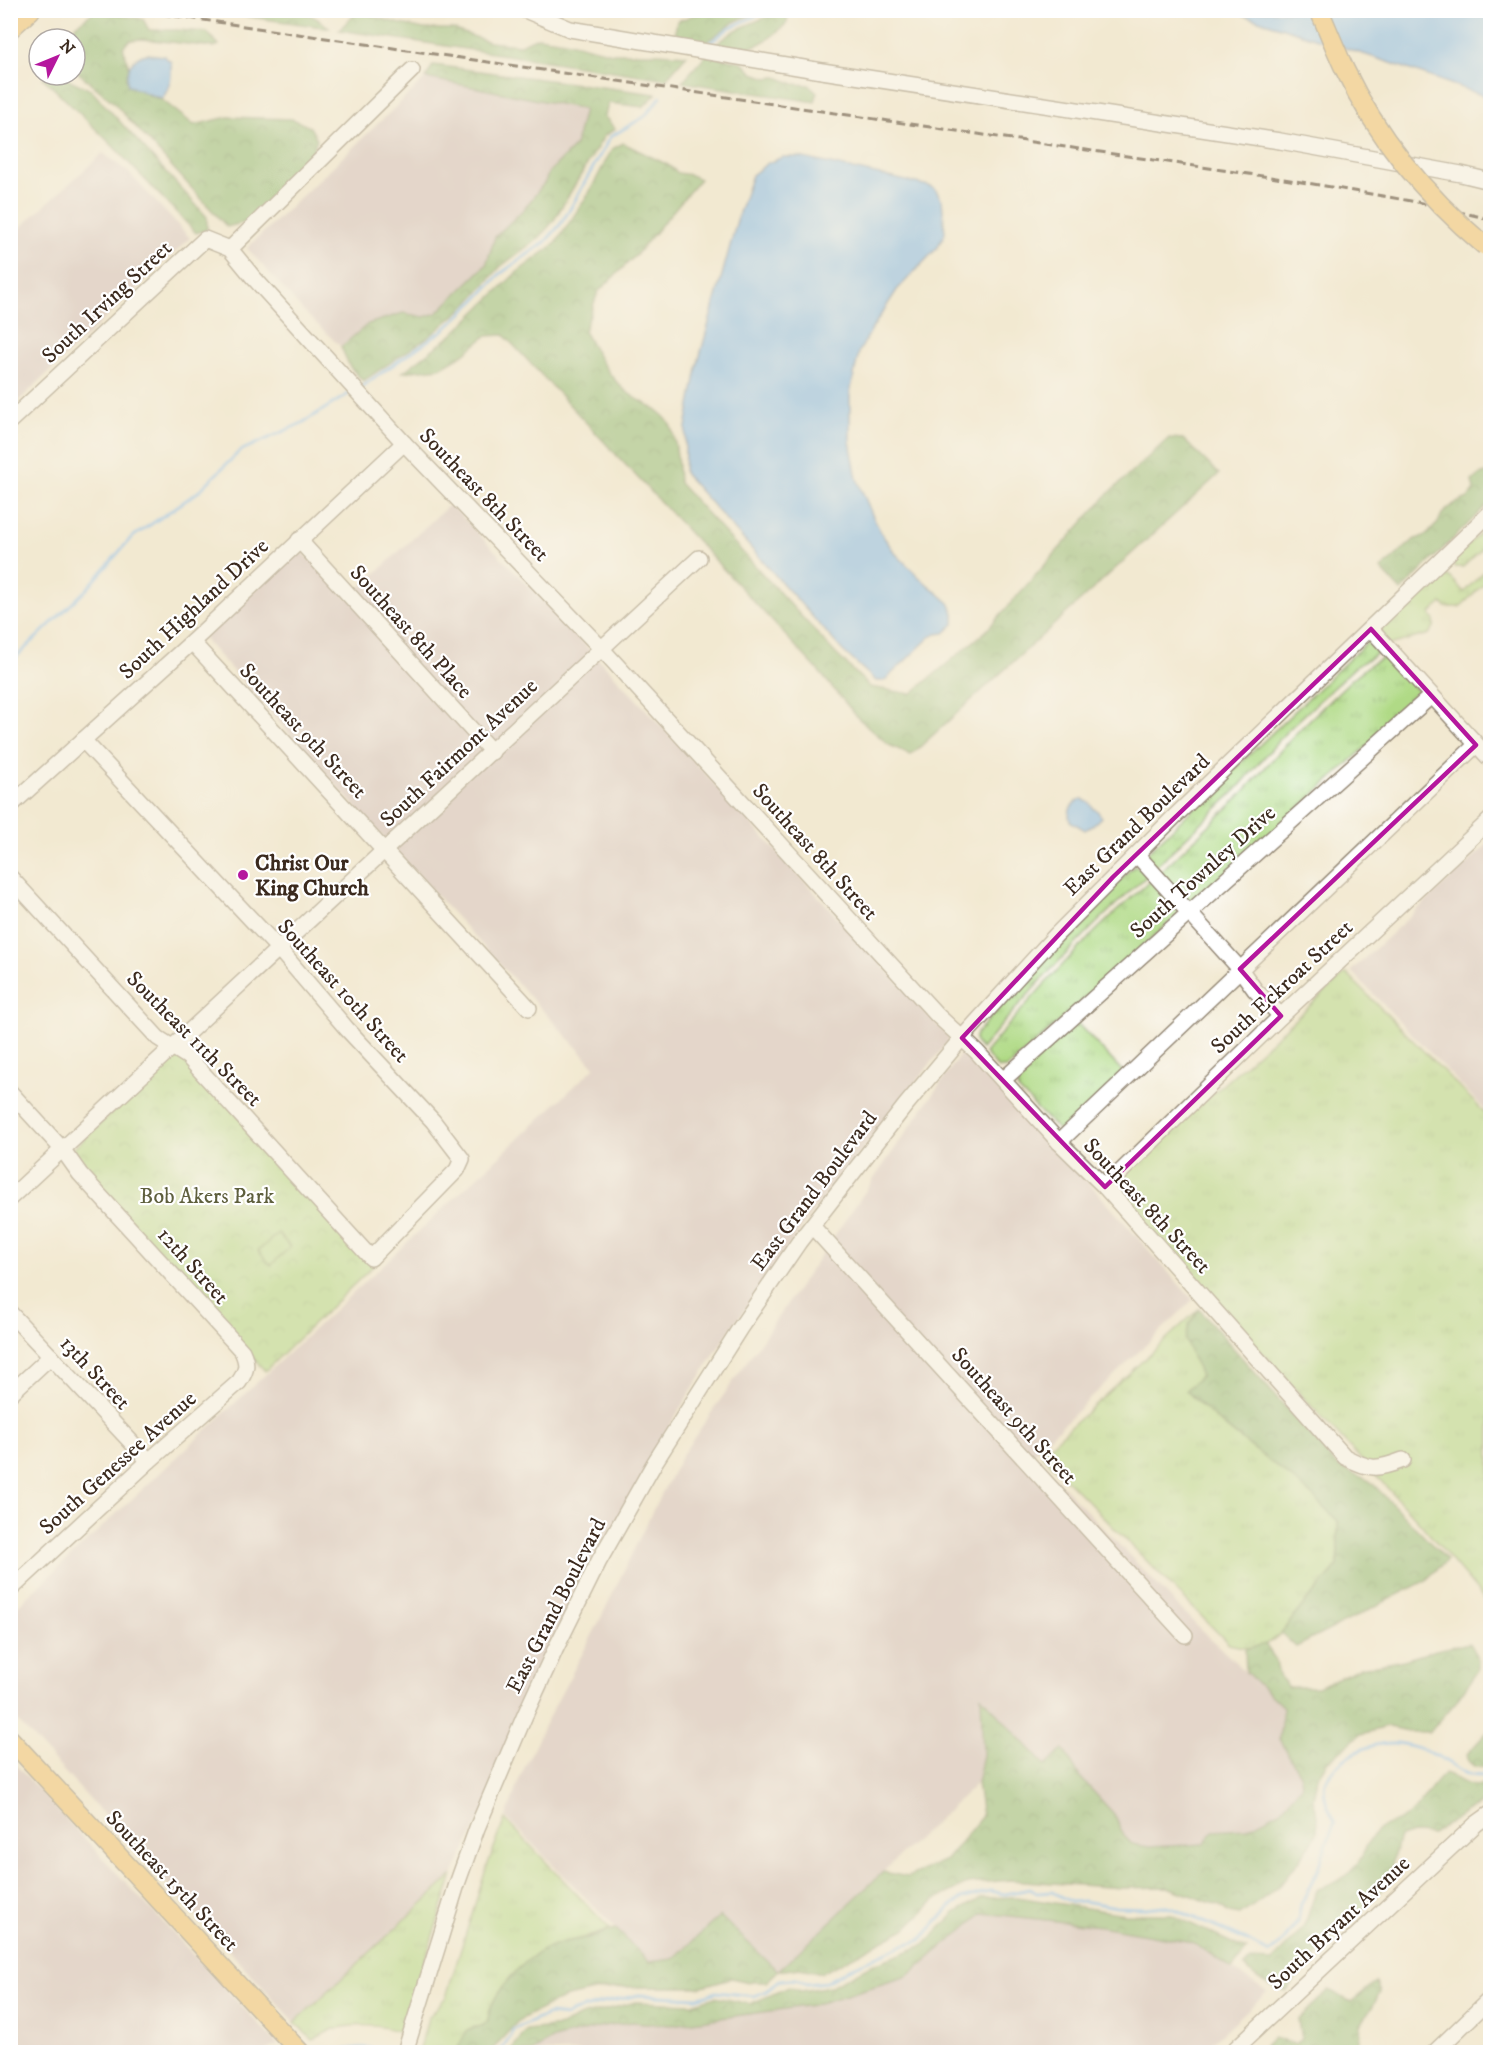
<svg xmlns="http://www.w3.org/2000/svg" width="1501" height="2063" viewBox="0 0 1501 2063" font-family="'IM FELL DW Pica',serif">
<defs>
<pattern id="grass-tufts" width="24" height="20" patternUnits="userSpaceOnUse" patternTransform="scale(1.5)"><rect width="24" height="20" fill="#b0da86"/><path d="M3 7l-1-3M5 7V3M7 7l1-3M15 17l-1-3M17 17v-4M19 17l1-3" fill="none" stroke="#98bb73"/></pattern>
<pattern id="forest-crowns" width="20" height="18" patternUnits="userSpaceOnUse" patternTransform="scale(1.5)"><rect width="20" height="18" fill="#8cba73"/><path d="M2 6a3 3 0 1 1 6 0M12 15a3 3 0 1 1 6 0" fill="none" stroke="#74975e"/></pattern>
<pattern id="park-crowns" width="20" height="18" patternUnits="userSpaceOnUse" patternTransform="scale(1.5)"><rect width="20" height="18" fill="#b0da86"/><path d="M2 6a3 3 0 1 1 6 0M12 15a3 3 0 1 1 6 0" fill="none" stroke="#98bb73"/></pattern>
</defs>
<rect width="100%" height="100%" fill="#fff"/>
<filter id="ink" filterUnits="userSpaceOnUse"><feTurbulence type="fractalNoise" baseFrequency=".0167" numOctaves="2"/><feDisplacementMap in="SourceGraphic" scale="12" xChannelSelector="R" yChannelSelector="G"/><feConvolveMatrix kernelMatrix="1 2 1 2 8 2 1 2 1" color-interpolation-filters="sRGB"/></filter>
<filter id="wash" filterUnits="userSpaceOnUse"><feTurbulence type="fractalNoise" baseFrequency=".008" numOctaves="4" result="noise"/><feDisplacementMap in="SourceGraphic" scale="24" xChannelSelector="R" yChannelSelector="G"/><feGaussianBlur stdDeviation="1.35" result="paint"/><feColorMatrix in="noise" values="0 0 0 0 0 0 0 0 0 0 0 0 0 0 0 0 0 1.4 0 .05"/><feComposite in="paint" operator="in"/></filter>
<g filter="url(#wash)">
<rect width="100%" height="100%" fill="#f2e9d1"/>
<g fill="#d2bfc0">
<path d="M426 78 584 108 575 146 549 172 546 182 525 208 495 237 486 265 437 313 424 317 402 313 368 324 341 347 304 312 247 248Z"/>
<path d="M103 153 128 172 190 238 11 408V236Z"/>
<path d="M450 504 612 673 950 1039 815 1209 722 1342 665 1433 453 1875 295 2022 11 1714V1612L595 1067 397 853 203 638 299 548 348 599Z"/>
<path d="M1490 842V1115L1351 971Z"/>
<path d="M962 1052H970L979 1059 1193 1300 1032 1454 1196 1625 1283 1707 1279 1739 1301 1776 1302 1785 1280 1811 1246 1829 1213 1831 1206 1844 1149 1847 1132 1844 1124 1836 1114 1814 1080 1777 1064 1749 1046 1766 981 1697 983 1755 977 1783 778 1971 720 1916 673 1959 649 1962 506 1817 520 1777 544 1726 597 1626 653 1510 682 1455Z"/>
<path d="M10 1759 278 2045 264 2052H11Z"/>
<path d="M983 1913 1100 1926 1192 1942 1267 1992 1202 2052H532L553 2039 603 2026 632 2022 671 2025 813 2005 908 1976Z"/>
</g>
<g fill="url(#grass-tufts)" stroke="#768252" stroke-width="1.5">
<path d="M1490 525V541L1463 567H1455L1453 559 1487 526Z"/>
<path d="M1490 565V578L1460 607H1446L1442 603 1430 614 1434 619V627L1429 634 1389 645 1380 632 1382 627 1436 574C1448 570 1456 584 1464 592Z"/>
<path d="M1367 642H1374L1384 649 1355 667 1286 732 1236 790 1154 868 1147 858 1148 852Z"/>
<path d="M1388 655 1422 696 1195 903H1186L1159 873 1239 797 1299 730 1352 679 1371 664Z"/>
<path d="M1133 867H1139L1149 874C1089 927 1033 987 981 1049 975 1043 972 1040 977 1033L1035 966Z"/>
<path d="M1154 878 1180 913 1007 1068H998L985 1053C1036 991 1092 930 1154 878Z"/>
<path d="M1346 973 1490 1118V1606L1419 1522 1109 1188Z"/>
<path d="M1077 1023 1125 1074 1064 1130 1057 1129 1018 1089 1016 1082 1019 1074Z"/>
<path d="M1199 1309 1189 1325 1195 1359 1201 1376 1186 1390C1220 1427 1262 1453 1301 1486 1314 1497 1326 1509 1338 1521V1566C1320 1588 1290 1632 1266 1644 1254 1650 1242 1647 1229 1644L1041 1454Z"/>
<path d="M505 1819 610 1929C592 1938 572 1939 553 1946 546 1948 540 1954 534 1959 514 1975 491 1993 488 2020L481 2026 471 2028 456 2052H419L428 2018 446 1997 486 1869Z"/>
<path d="M453 1875 401 2032C381 2025 354 2023 334 2029 326 2032 319 2037 312 2040L295 2022Z"/>
</g>
<g fill="url(#forest-crowns)" stroke="#647248" stroke-width="1.5">
<path d="M215 10 299 11C311 14 320 19 329 28L214 12Z"/>
<path d="M95 11 143 19 149 30H178L207 32 219 45 214 47 143 39 130 40 123 47 129 68 126 79 149 95 162 100 194 125 228 117 292 119 310 127 317 139 310 158 260 213 251 221 227 227 113 102 75 70V39H68L76 25Z"/>
<path d="M358 11H366L372 16 401 24 424 29H453L489 42 520 45 538 37 565 41 612 53H656L687 55 666 79 339 30Z"/>
<path d="M705 11H759L734 22 701 46 684 41 675 32 677 21Z"/>
<path d="M780 11H786L788 15 787 23C758 51 750 49 711 48L736 30Z"/>
<path d="M706 55 742 62 753 73 767 78 777 77 794 84 809 85 817 92 815 102 682 82Z"/>
<path d="M433 65 656 94 643 107 608 103 605 117 615 129 604 136 554 220 540 237 500 267 469 303 430 336 363 381 350 367 341 347 368 324 403 313 424 317 437 313 447 303 486 265 495 237 525 208 545 182 549 172 575 146 584 109 426 78Z"/>
<path d="M48 75H59L91 90 207 217V230L196 233 109 142 43 78Z"/>
<path d="M623 143 668 165 678 173 691 175 700 179 636 255 598 292 584 331C596 353 607 375 627 392 640 403 665 410 671 427 677 444 678 465 679 483L835 653 870 687 911 694 986 631 1107 495 1169 438 1183 439 1219 474 911 755 889 745 858 718 816 668 504 335 486 336 464 354 440 368 403 372 453 334 516 273 556 243 589 193 612 149Z"/>
<path d="M1490 472V502L1401 591 1381 569 1415 539 1424 537 1438 523 1442 514 1454 504 1468 498 1474 490 1472 481 1479 475Z"/>
<path d="M1199 1309 1337 1466 1370 1481 1447 1560 1425 1581 1296 1647 1281 1633 1303 1605 1338 1566V1521C1326 1509 1314 1497 1301 1486 1262 1453 1220 1427 1186 1390L1201 1376 1185 1340 1189 1325Z"/>
<path d="M1469 1643 1478 1659V1670L1455 1703 1430 1732H1413L1388 1727 1361 1734 1328 1761 1317 1778 1313 1799 1318 1815 1317 1833 1310 1845 1279 1887 1240 1915 1229 1913 1220 1906 1167 1887 1121 1888 1010 1880 967 1884 936 1899 905 1929 822 1973 800 1968 778 1971 766 1982H749L731 1978 699 1987H625L598 1990 563 1998 519 2020 490 2052H456L467 2030 481 2026 488 2020C491 1993 524 1958 549 1947 564 1940 582 1940 598 1935 604 1933 609 1930 616 1929L649 1962 673 1959 720 1916 778 1971 883 1872 908 1877 946 1860 982 1816 977 1783 983 1755 981 1696 1046 1766 1063 1749 1080 1777 1114 1814 1124 1836 1132 1844 1149 1847 1205 1844 1213 1831 1246 1829 1280 1811 1302 1785 1301 1776 1279 1739 1283 1707 1246 1672 1245 1649 1265 1644 1276 1660 1279 1676 1289 1687H1318L1360 1668 1404 1660 1436 1650Z"/>
<path d="M1490 1729V1766L1475 1767 1469 1762 1467 1754Z"/>
<path d="M1445 1773C1466 1782 1466 1790 1490 1783V1797L1432 1834 1412 1833 1400 1837 1394 1855 1390 1876 1381 1891 1308 1964 1286 1992C1269 1986 1257 1980 1244 1966L1250 1960 1272 1961C1283 1949 1300 1936 1306 1921 1311 1909 1312 1899 1318 1889 1337 1884 1353 1873 1362 1856 1366 1848 1369 1839 1376 1832 1385 1823 1399 1822 1409 1815 1423 1805 1429 1785 1445 1773Z"/>
<path d="M1017 1897 1125 1914H1170L1247 1950 1232 1969 1192 1942 1100 1926 983 1913 908 1976 813 2005 671 2025 632 2022 603 2026 553 2039 532 2052H509L527 2030 561 2026 581 2016 636 2002 692 2004 715 1997 750 2004 789 1987 801 1991 831 1986 869 1966 924 1945 955 1913 982 1898Z"/>
<path d="M1376 1982 1380 1993 1361 2025 1357 2052H1259L1274 2038 1295 2044 1301 2039 1298 2020 1329 1990 1351 2002Z"/>
</g>
<path fill="url(#park-crowns)" stroke="#768252" stroke-width="1.5" d="M174 1055 188 1060 374 1265 265 1371 136 1231 72 1153 73 1149Z"/>
<path fill="#b0da86" stroke="#768252" stroke-width="1.5" d="M278 1233 290 1247 271 1265 258 1251Z"/>
<g fill="#7eb9f0" stroke="#5c7287" stroke-width="1.5">
<path d="M1231 11H1490V98L1388 62Z"/>
<path d="M147 54 164 56 171 62C172 75 171 88 162 98 151 97 140 89 128 86 124 72 131 57 147 54Z"/>
<path d="M783 157H799L929 186 935 189 942 200 945 233 937 248 897 290 873 327 859 352 850 393V441L857 479 874 519 883 536 895 553 919 577 949 603 954 613V624L944 633 936 634 930 637 884 681H876L843 651 684 473 686 427 698 363 739 213 752 175 768 163Z"/>
<path d="M1082 799 1090 803 1094 809 1097 810 1101 817 1092 826 1085 830 1070 821C1067 810 1071 803 1082 799Z"/>
</g>
<g fill="none" stroke-linecap="round" stroke-linejoin="round">
<g stroke="#7eb9f0" stroke-width="3">
<path d="M711 42 729 28 769 10"/>
<path d="M361 387 446 328 475 301 500 274 545 242 559 226 569 211 610 137 644 117 661 97"/>
<path d="M10 663 87 589 131 538 198 492 240 451 302 423 350 393"/>
<path d="M333 2052C351 2049 365 2044 383 2052"/>
<path d="M499 2052 511 2036 513 2030 549 2014 567 2016 571 2012 598 2004 639 1995 697 1998 716 1992 754 1996 766 1991 780 1980 796 1979 806 1984 826 1982 853 1967 900 1946 921 1940 951 1906 961 1899 990 1891 1005 1894 1030 1889 1037 1893 1052 1892 1071 1902 1084 1901 1117 1907 1145 1908 1163 1906 1174 1909 1248 1941 1269 1953 1282 1943 1298 1921 1301 1904 1316 1874 1335 1821C1328 1809 1322 1797 1325 1782 1325 1781 1329 1776 1330 1774 1344 1755 1369 1743 1393 1743 1408 1743 1428 1751 1441 1758 1463 1769 1462 1779 1490 1775"/>
</g>
</g>
</g>
<g filter="url(#ink)">
<g fill="none" stroke-linecap="round" stroke-linejoin="round">
<g stroke="#968a78" stroke-width="18">
<g id="minor">
<path d="M525 10 570 29 822 71 1280 141 1461 174 1490 181"/>
<path d="M230 249 412 70"/>
<path d="M10 421 205 239 230 249 253 277 404 443 601 648 937 1015 977 1052 1059 1142 1105 1187 1345 1457C1370 1470 1377 1470 1403 1460"/>
<path d="M299 540 492 752"/>
<path d="M1371 629 1490 759"/>
<path d="M192 642 529 1008"/>
<path d="M10 806 192 642 404 443"/>
<path d="M1137 855 1240 969 1255 990 1281 1016"/>
<path d="M10 877 158 1038 188 1057 371 1258 457 1170 462 1159 433 1121 347 1029 278 948 83 740"/>
<path d="M1004 1079 1431 696"/>
<path d="M10 1092 63 1150 80 1174 242 1351C248 1364 247 1370 239 1382L149 1461 10 1590"/>
<path d="M1059 1142 1476 745"/>
<path d="M1105 1187 1281 1016 1490 820"/>
<path d="M10 1198 699 558"/>
<path d="M812 1226 1185 1635"/>
<path d="M10 1313 149 1461"/>
<path d="M10 1394 51 1356"/>
<path d="M405 2052 457 1884 477 1828 525 1715 555 1650 599 1561 655 1462 740 1328 799 1242 905 1106 962 1038 1056 935 1175 816 1490 513"/>
<path d="M1232 2052 1402 1893 1476 1824 1490 1814"/>
<path d="M1435 2052 1490 1999"/>
</g>
</g>
<g stroke="#968a78" stroke-width="21">
<g id="major">
<path d="M10 29 31 10"/>
<path d="M10 1739 300 2052"/>
</g>
</g>
<use href="#minor" stroke="#fff" stroke-width="15"/>
<use href="#major" stroke="#f3c26a" stroke-width="18"/>
<path stroke="#3b2a1e" stroke-width="3" stroke-dasharray="9 4.5" stroke-linecap="butt" d="M135 10 1290 180 1417 202 1490 219"/>
<g stroke="#968a78" stroke-width="21" stroke-linecap="butt">
<path id="major-bridge" d="M1319 10C1328 30 1336 51 1345 70 1378 139 1427 197 1485 246"/>
</g>
<use href="#major-bridge" stroke="#f3c26a" stroke-width="18"/>
</g>
</g>
<path d="M0 0H1501V2063H0ZM1371 629 1476 745 1240 969 1281 1016 1105 1187 962 1038 1113 877Z" fill="#f2e9d1" fill-opacity=".55" fill-rule="evenodd"/>
<path fill="none" stroke="#b5179e" stroke-width="4.5" stroke-linejoin="round" d="M1371 629 1476 745 1240 969 1281 1016 1105 1187 962 1038 1113 877Z"/>
<circle fill="#b5179e" stroke="#fff" stroke-width="2" cx="243" cy="875" r="6"/>
<g text-anchor="middle" stroke-width="4.5" stroke-linejoin="round" paint-order="stroke">
<g font-size="22" fill="#3b2a1e" stroke="#fff">
<text transform="translate(106 301) rotate(-43)" y="8">South Irving Street</text>
<text transform="translate(485 494) rotate(46)" y="8">Southeast 8th Street</text>
<text transform="translate(193 608) rotate(-43)" y="8">South Highland Drive</text>
<text transform="translate(412 631) rotate(48)" y="8">Southeast 8th Place</text>
<text transform="translate(304 730) rotate(47)" y="8">Southeast 9th Street</text>
<text transform="translate(458 752) rotate(-43)" y="8">South Fairmont Avenue</text>
<text transform="translate(1136 824) rotate(-44)" y="8">East Grand Boulevard</text>
<text transform="translate(816 851) rotate(48)" y="8">Southeast 8th Street</text>
<text transform="translate(1202 871) rotate(-42)" y="8">South Townley Drive</text>
<text transform="translate(1281 986) rotate(-43)" y="8">South Eckroat Street</text>
<text transform="translate(344 990) rotate(48)" y="8">Southeast 10th Street</text>
<text transform="translate(195 1038) rotate(45)" y="8">Southeast 11th Street</text>
<text transform="translate(813 1190) rotate(-53)" y="8">East Grand Boulevard</text>
<text transform="translate(1148 1205) rotate(47)" y="8">Southeast 8th Street</text>
<text transform="translate(194 1265) rotate(48)" y="8">12th Street</text>
<text transform="translate(96 1372) rotate(47)" y="8">13th Street</text>
<text transform="translate(1015 1415) rotate(48)" y="8">Southeast 9th Street</text>
<text transform="translate(117 1462) rotate(-42)" y="8">South Genessee Avenue</text>
<text transform="translate(555 1605) rotate(-63)" y="8">East Grand Boulevard</text>
<text transform="translate(173 1880) rotate(47)" y="8">Southeast 15th Street</text>
<text transform="translate(1338 1922) rotate(-43)" y="8">South Bryant Avenue</text>
</g>
<g font-size="22" font-weight="bold" fill="#3b2a1e" stroke="#fff" text-anchor="start">
<text x="255" y="870">Christ Our<tspan x="255" dy="25">King Church</tspan></text>
</g>
<g font-size="22" fill="#5e5f3d" stroke="#fff">
<text x="207" y="1203">Bob Akers Park</text>
</g>
</g>
<rect width="1501" height="2063" fill="none" stroke="#fff" stroke-width="36"/>
<g transform="translate(57 57) rotate(47)"><circle r="28" fill="#ffffff" stroke="#b1aaa5" stroke-width="1.5"/>
<path d="M0-4.5L10 22L0 15L-10 22Z" fill="#b5179e"/>
<text y="-9" font-size="16" font-weight="bold" text-anchor="middle" fill="#3b2a1e">N</text>
</g>
</svg>
